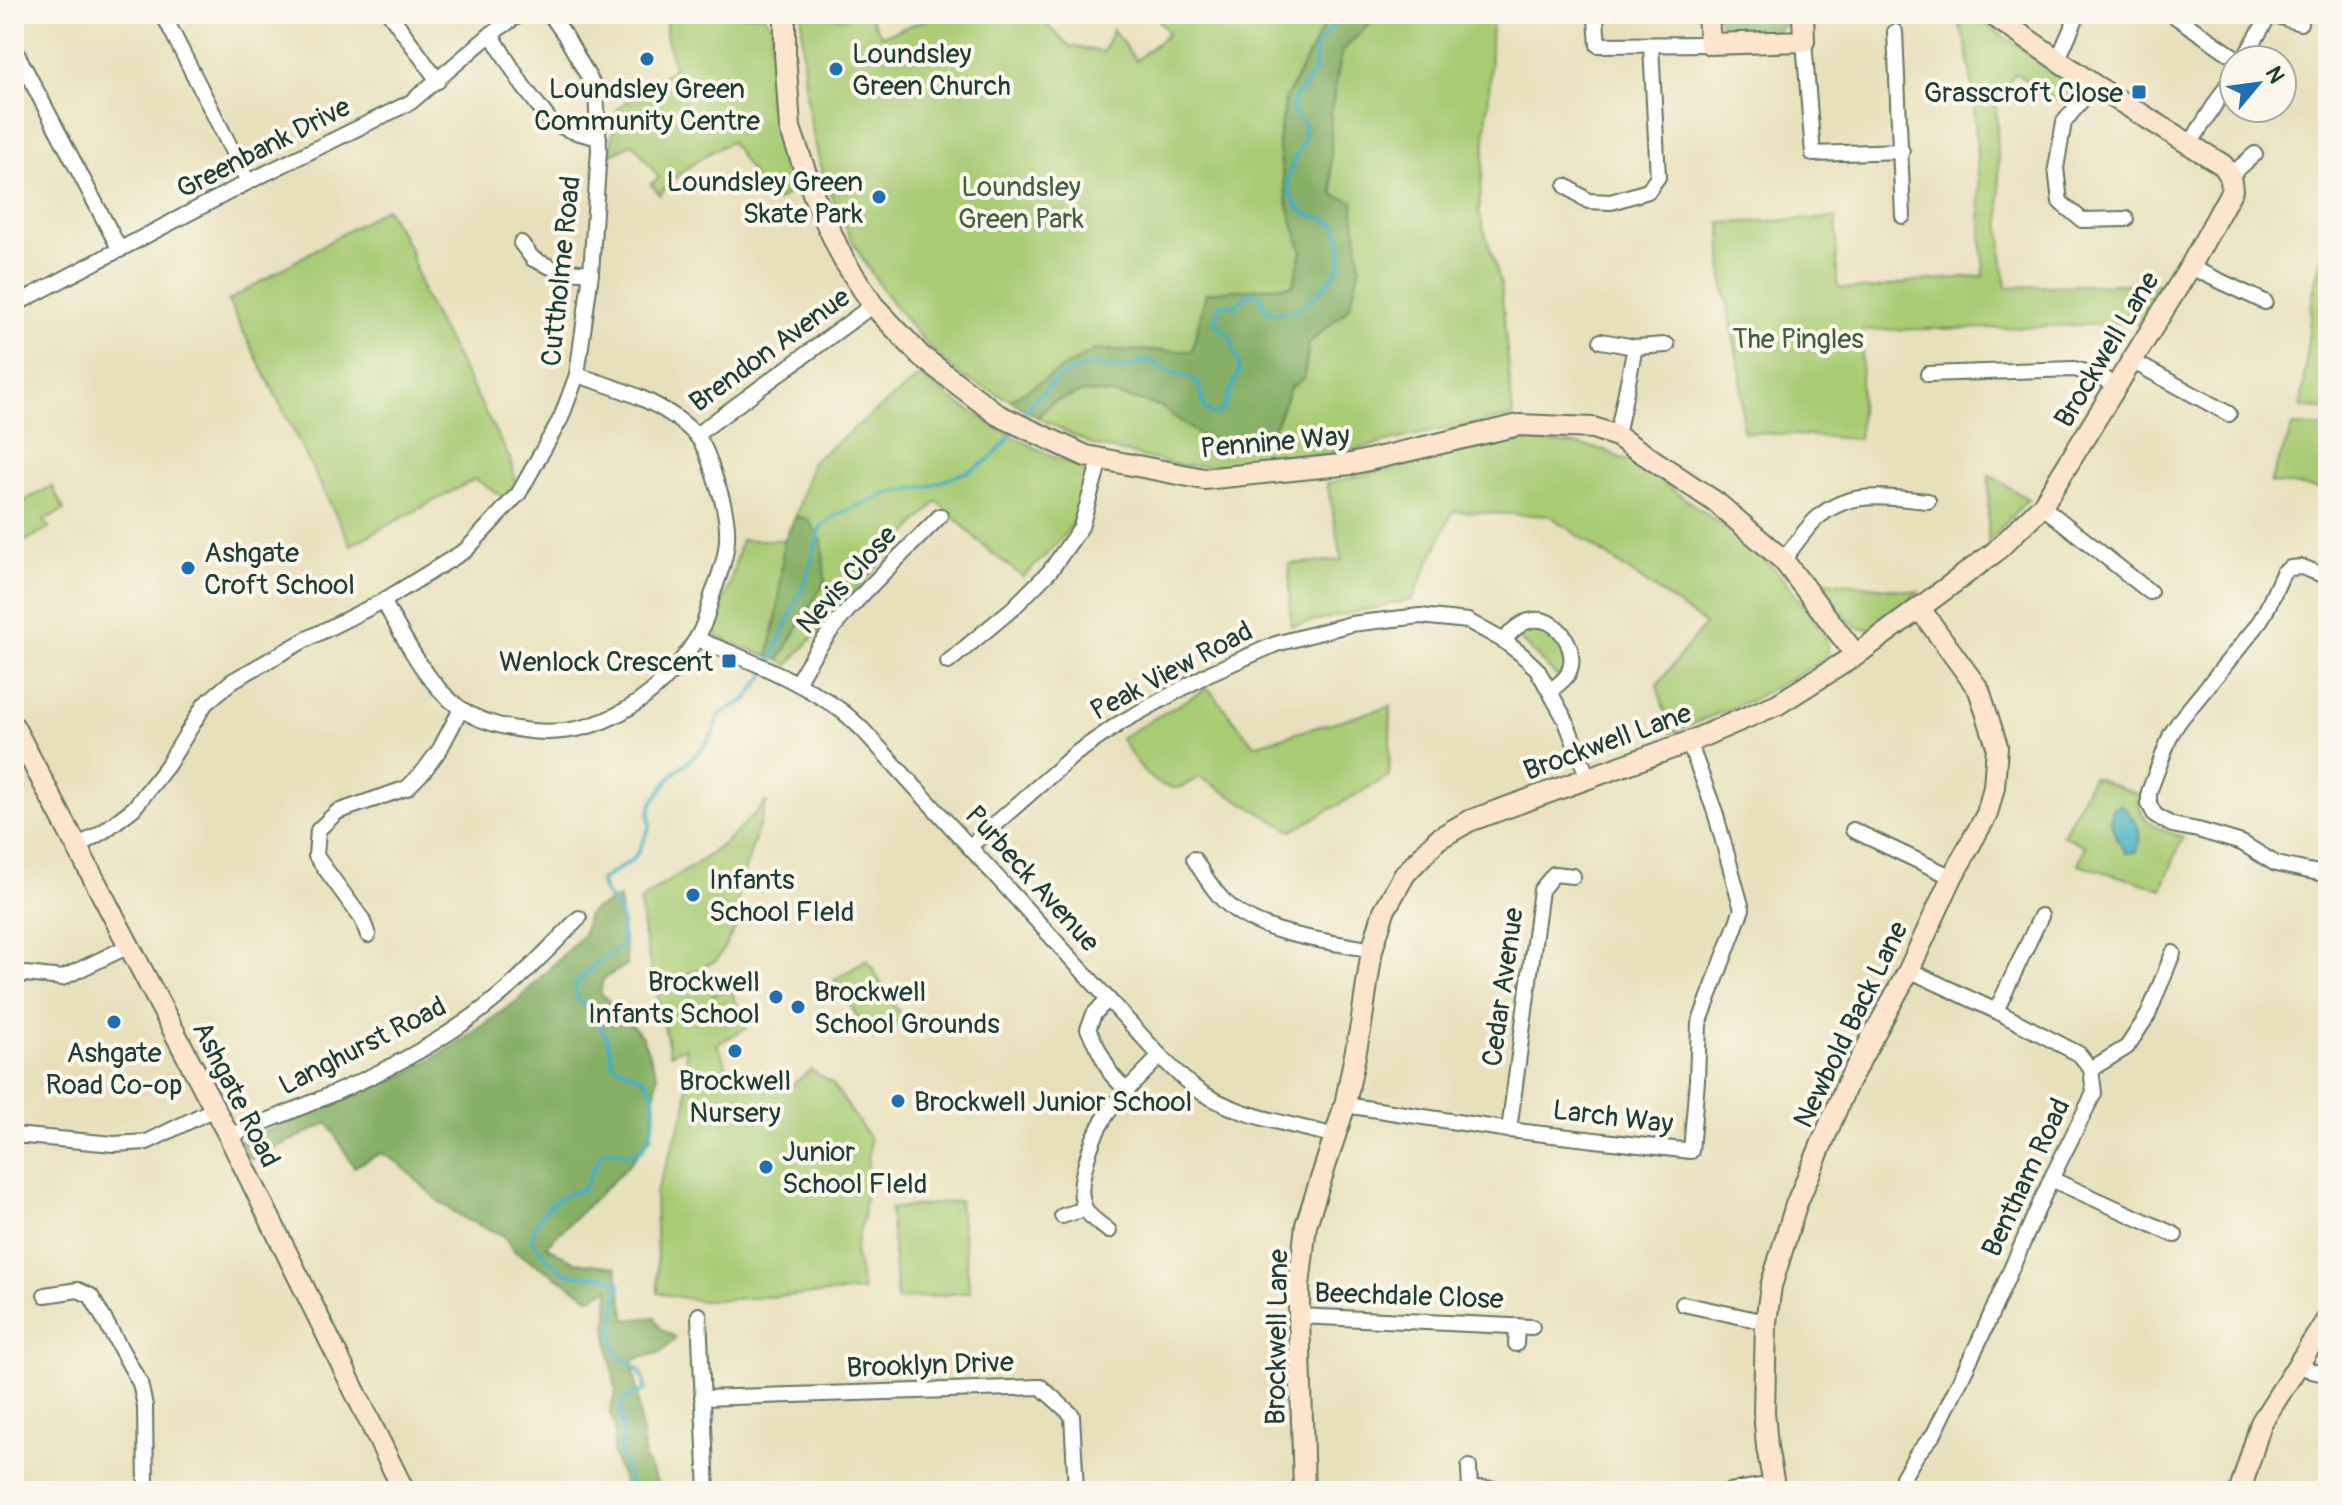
<svg xmlns="http://www.w3.org/2000/svg" width="2342" height="1505" viewBox="0 0 2342 1505" font-family="Pangolin,sans-serif">
<rect width="100%" height="100%" fill="#fbf7ec"/>
<filter id="ink" filterUnits="userSpaceOnUse"><feTurbulence type="fractalNoise" baseFrequency=".0125" numOctaves="2"/><feDisplacementMap in="SourceGraphic" scale="16" xChannelSelector="R" yChannelSelector="G"/><feConvolveMatrix kernelMatrix="1 2 1 2 8 2 1 2 1" color-interpolation-filters="sRGB"/></filter>
<filter id="wash" filterUnits="userSpaceOnUse"><feTurbulence type="fractalNoise" baseFrequency=".006" numOctaves="4" result="noise"/><feDisplacementMap in="SourceGraphic" scale="32" xChannelSelector="R" yChannelSelector="G"/><feGaussianBlur stdDeviation="1.8" result="paint"/><feColorMatrix in="noise" values="0 0 0 0 0 0 0 0 0 0 0 0 0 0 0 0 0 1.4 0 .05"/><feComposite in="paint" operator="in"/></filter>
<g filter="url(#wash)">
<rect width="100%" height="100%" fill="#e8e0bc"/>
<g fill="#a9cb73" stroke="#648454" stroke-width="2" fill-rule="evenodd">
<path d="M666 14 763 15 772 25 769 100 778 139 797 178 796 190 776 201 765 194 731 142C708 152 674 174 660 195L651 184 659 178 633 143 610 155 614 122 618 108 674 68 666 36Z"/>
<path d="M802 14H819L844 19 851 14H868L882 36 941 14H1035L1070 46 1103 52 1113 30 1136 60 1168 34 1155 14H1330L1285 100 1278 143 1287 202 1302 252 1293 285 1206 293 1192 351 1094 350 1010 400C994 392 976 385 961 375 937 358 919 336 901 314 827 220 801 133 802 14Z"/>
<path d="M1380 14H1492L1490 80 1479 213 1501 285 1513 417 1425 433 1349 451 1265 465 1183 466 1093 445 1037 417 1053 402 1083 392 1112 394 1160 406 1198 434 1276 423 1290 388 1304 378 1309 343 1350 307 1331 169V110L1342 51Z"/>
<path d="M1956 14H1969L2059 72 2067 79 2069 87 2063 104 2015 73 1996 103 2002 255 2006 287 2165 283 2142 323 1999 328 1863 330 1859 439 1743 432 1741 376 1723 281 1721 223 1836 218 1837 283 1840 288 1872 289 1909 282 1984 276 1973 89 1966 45Z"/>
<path d="M386 208 409 247 424 296 510 459 516 484 504 498 475 479 351 545 228 301Z"/>
<path d="M2328 237V410L2301 407 2313 293Z"/>
<path d="M920 376C974 416 1024 446 1086 470 1094 512 1051 551 1023 577L988 550 937 501 788 665 779 660 825 581 809 520 796 516 812 462Z"/>
<path d="M2293 426 2328 428V489L2270 483Z"/>
<path d="M1526 441 1580 445 1604 450 1642 468 1719 523 1774 568 1801 602 1826 637 1828 651 1824 660 1751 700 1671 733 1657 685 1705 624 1550 516 1453 511 1412 600 1291 626 1289 564 1342 560 1327 483 1466 451Z"/>
<path d="M1989 475 2028 499 1988 542Z"/>
<path d="M52 486 64 510 44 520 49 528 22 543 17 534 14 535V506Z"/>
<path d="M741 540H784L778 609 768 657 719 638 714 630V621L730 584Z"/>
<path d="M1819 580 1919 592C1859 642 1864 644 1819 580Z"/>
<path d="M1541 625 1551 631 1565 648V669L1557 677 1519 638 1517 633 1520 629Z"/>
<path d="M1208 688 1254 745 1391 706 1389 776 1292 831 1199 777C1192 781 1183 788 1176 788 1149 788 1133 756 1120 738Z"/>
<path d="M2092 777 2137 794C2139 823 2159 830 2183 837L2162 889 2078 864 2085 846 2063 835ZM2112 808C2131 816 2138 818 2141 841L2117 840 2110 820Z"/>
<path d="M767 801 739 888 736 927 717 960 656 990 644 936 640 902C660 884 680 875 702 860 727 843 746 823 767 801Z"/>
<path d="M867 960 903 1020 872 1039 834 980Z"/>
<path d="M704 974 714 995 730 988 747 1028 717 1044 728 1069 732 1067V1075L763 1085 788 1088 811 1070 832 1083 870 1139 863 1217 855 1251 863 1291 700 1301 658 1293 655 1195 686 1108 687 1078 685 1047 670 1054 657 993Z"/>
<path d="M959 1201 970 1292 897 1300 890 1209Z"/>
</g>
<g fill="#86af65" stroke="#52764c" stroke-width="2">
<path d="M1330 14H1380L1342 51 1331 110V169L1333 195 1353 201 1360 267 1350 307 1309 343 1304 378 1290 388 1276 423 1262 443 1228 447 1198 434 1160 406 1112 394 1083 392 1053 402 1037 417 1010 400 1094 350 1192 351 1206 293 1293 285 1302 252 1287 202 1278 143 1285 100Z"/>
<path d="M1716 14H1793C1783 41 1741 35 1721 25Z"/>
<path d="M796 516 809 520 822 540 825 581 779 660 768 657 778 609 784 540Z"/>
<path d="M619 898 627 965 603 979 600 993 621 1012 642 1037 657 1074 651 1137 627 1167 546 1246 575 1262 616 1267 626 1320 655 1317 660 1328 676 1338 662 1352 633 1360 645 1460 659 1485 672 1491H627L613 1454 615 1426 610 1410 616 1391 607 1335 609 1288 591 1298 514 1251 503 1235 467 1220 438 1201 400 1164 381 1153 354 1167 328 1123 250 1160 240 1141 328 1107 406 1074 460 1042 518 1000 583 935 587 916 594 909Z"/>
</g>
<path fill="#42afbf" stroke="#30767a" stroke-width="2" d="M2122 805C2135 820 2144 832 2136 852L2126 853C2116 838 2109 826 2112 808Z"/>
<g fill="none" stroke-linecap="round" stroke-linejoin="round">
<g stroke="#42afbf" stroke-width="4">
<path d="M1022 417C1035 396 1065 368 1090 366 1101 365 1111 368 1122 368 1133 368 1140 360 1151 360 1166 377 1183 371 1199 384 1204 398 1199 410 1216 416L1223 408 1238 374 1239 362 1234 354 1231 337 1215 324 1219 305H1236L1251 293 1261 297 1266 311C1277 313 1288 314 1298 309 1310 303 1337 276 1340 263 1344 249 1341 239 1337 226 1333 224 1330 221 1326 219 1318 216 1309 218 1303 212 1265 176 1312 148 1304 125 1302 120 1296 115 1292 111L1293 101 1315 71 1316 47 1331 29 1339 14"/>
<path d="M770 664 805 581 821 527 835 516 889 493 930 486 974 469 991 458 1006 442 1015 428"/>
<path d="M633 1491 620 1453V1442L623 1435 620 1406 625 1398 645 1390C644 1377 642 1371 631 1364 628 1362 622 1360 620 1358 606 1343 618 1302 620 1283 603 1271 588 1279 570 1274 553 1268 542 1253 531 1239 539 1210 554 1197 583 1189L600 1156 606 1150H615L627 1155 641 1151C654 1133 664 1092 642 1078 633 1072 621 1069 612 1063 611 1037 596 1017 577 998L575 986C587 969 604 957 621 947 622 937 624 923 620 914 614 902 601 895 601 880L631 861 639 851 650 826 649 813 653 802 673 774 700 751 714 732 719 715 746 700 767 672"/>
</g>
</g>
</g>
<g filter="url(#ink)">
<g fill="none" stroke-linecap="round" stroke-linejoin="round">
<g stroke="#657664" stroke-width="18">
<g id="street">
<path d="M163 14 248 182"/>
<path d="M390 14 438 81"/>
<path d="M2271 14 2300 23"/>
<path d="M2176 17 2239 60"/>
<path d="M1596 20 1598 45 1710 44"/>
<path d="M1895 32 1903 216"/>
<path d="M491 34 523 86 551 122 572 131 599 138"/>
<path d="M1804 41 1813 154 1902 151"/>
<path d="M14 48 120 250"/>
<path d="M2058 59 2078 14"/>
<path d="M2243 60 2270 14"/>
<path d="M2094 85 2064 122 2056 168 2060 202 2082 220 2126 219"/>
<path d="M2190 144 2234 74"/>
<path d="M2230 176 2255 154"/>
<path d="M1566 186 1588 201 1611 202 1648 191 1658 177 1651 46"/>
<path d="M521 243 533 259 557 270 591 273"/>
<path d="M2190 267 2265 302"/>
<path d="M14 305 248 182 411 102 491 34 520 14"/>
<path d="M1601 341 1635 347 1667 345"/>
<path d="M2132 361 2229 414"/>
<path d="M1928 374 2074 369 2102 376 2114 389"/>
<path d="M696 435 873 305"/>
<path d="M1617 436 1635 347"/>
<path d="M2042 506 2150 592"/>
<path d="M1783 560C1794 547 1803 532 1815 520 1849 488 1886 498 1928 501"/>
<path d="M2328 577 2302 567 2290 568 2283 573 2265 613 2256 627 2180 720 2171 734 2149 792V804L2155 815 2172 825 2198 830 2242 843 2276 864 2328 875"/>
<path d="M383 601C404 637 425 683 460 708 478 721 502 727 523 730 595 741 657 701 695 641 704 628 708 611 712 596 717 581 724 565 726 549 730 526 723 499 715 478 710 463 706 446 695 434 664 402 618 388 577 375"/>
<path d="M697 639C746 659 795 678 839 709 848 715 855 723 863 730L1160 1056C1170 1066 1181 1077 1192 1086 1232 1116 1288 1123 1335 1136"/>
<path d="M1504 641C1540 590 1584 643 1568 674 1564 681 1556 686 1550 691"/>
<path d="M948 662 1012 609 1050 571 1081 527 1100 460"/>
<path d="M797 683C830 618 890 568 940 516"/>
<path d="M1853 830 1952 877"/>
<path d="M78 846 104 831 134 808 167 766 205 704 232 681 305 640 383 601 466 550 519 493 561 418 577 375 591 273 599 150 596 90 565 35 550 14"/>
<path d="M969 847 1075 754 1120 723 1210 673 1276 644 1351 624 1420 616 1468 621 1504 641 1521 654 1537 669 1565 719 1588 778"/>
<path d="M1194 859C1203 873 1212 889 1224 901 1259 935 1324 940 1372 950"/>
<path d="M368 935 362 919 316 856 318 830 337 812 407 788 423 772 440 749 461 709"/>
<path d="M14 977 26 974 62 978 129 946"/>
<path d="M1108 999 1094 1014 1088 1029 1111 1074 1125 1089"/>
<path d="M1996 1011 2041 916"/>
<path d="M2091 1069 2127 1047 2148 1015 2173 953"/>
<path d="M1345 1105 1509 1130 1691 1151 1697 1080 1699 1024 1742 909 1715 812 1689 742"/>
<path d="M1509 1130 1541 890 1554 874 1573 876"/>
<path d="M14 1135 114 1144 147 1142 214 1109"/>
<path d="M229 1136C321 1100 423 1061 500 995 528 972 553 944 579 918"/>
<path d="M2051 1179 2175 1235"/>
<path d="M1062 1216 1085 1209"/>
<path d="M1109 1231C1102 1225 1090 1218 1086 1210 1079 1197 1081 1181 1085 1167 1097 1112 1124 1095 1160 1056"/>
<path d="M45 1295 78 1290 91 1296 140 1383 145 1406 146 1491"/>
<path d="M1683 1304 1766 1322"/>
<path d="M699 1315 707 1491"/>
<path d="M1299 1316 1532 1327"/>
<path d="M1516 1344 1517 1326"/>
<path d="M2297 1364 2312 1371 2328 1375"/>
<path d="M702 1398 1041 1387 1072 1415 1076 1491"/>
<path d="M1469 1467 1470 1491"/>
<path d="M1470 1488 1555 1491"/>
<path d="M1730 1491 1774 1484"/>
<path d="M1901 1491 1903 1477 1917 1454 1934 1434 1982 1335 2051 1179 2094 1093 2091 1069 2079 1054 1996 1011 1909 970"/>
</g>
</g>
<g stroke="#657664" stroke-width="24">
<g id="secondary">
<path d="M785 14V53L790 128 814 196 843 259 873 305 921 356 998 415 1086 456 1204 479 1351 464 1519 425 1593 428 1617 436 1717 503 1783 560 1856 655"/>
<path d="M1708 14 1710 44 1804 41 1803 14"/>
<path d="M14 727 229 1136 404 1491"/>
<path d="M1304 1491 1299 1316V1286L1306 1225 1345 1105 1361 1025 1372 950 1384 911 1405 874 1438 839 1469 821 1689 742 1778 704 1856 655 1995 552 2042 506 2190 267 2232 190 2230 176 2223 165 2094 85 1991 14"/>
<path d="M1775 1491 1767 1447 1764 1411 1766 1322 1771 1286 1796 1205 1847 1084 1909 970 1952 877 1987 814 1994 787 1997 746 1979 690 1920 609"/>
<path d="M2240 1491 2261 1423 2328 1318"/>
</g>
</g>
<use href="#street" stroke="#fff" stroke-width="14"/>
<use href="#secondary" stroke="#fbe5cf" stroke-width="20"/>
</g>
</g>
<g fill="#1f6fb2" stroke="#fbf7ec" stroke-width="3">
<circle cx="647" cy="59" r="8"/>
<circle cx="836" cy="69" r="8"/>
<rect x="2131" y="84" width="16" height="16" rx="4"/>
<circle cx="879" cy="197" r="8"/>
<circle cx="188" cy="568" r="8"/>
<rect x="721" y="653" width="16" height="16" rx="4"/>
<circle cx="693" cy="895" r="8"/>
<circle cx="776" cy="997" r="8"/>
<circle cx="798" cy="1007" r="8"/>
<circle cx="114" cy="1022" r="8"/>
<circle cx="735" cy="1051" r="8"/>
<circle cx="898" cy="1101" r="8"/>
<circle cx="766" cy="1167" r="8"/>
</g>
<g text-anchor="middle" stroke-width="8" stroke-linejoin="round" paint-order="stroke">
<g font-size="28" fill="#1f3d34" stroke="#fbf7ec" text-anchor="start">
<text x="852" y="63">Loundsley<tspan x="852" dy="32">Green Church</tspan></text>
<text x="647" y="98" text-anchor="middle">Loundsley Green<tspan x="647" dy="32">Community Centre</tspan></text>
<text x="2123" y="102" text-anchor="end">Grasscroft Close</text>
<text x="863" y="191" text-anchor="end">Loundsley Green<tspan x="863" dy="32">Skate Park</tspan></text>
<text x="204" y="562">Ashgate<tspan x="204" dy="32">Croft School</tspan></text>
<text x="713" y="671" text-anchor="end">Wenlock Crescent</text>
<text x="709" y="889">Infants<tspan x="709" dy="32">School FIeld</tspan></text>
<text x="760" y="991" text-anchor="end">Brockwell<tspan x="760" dy="32">Infants School</tspan></text>
<text x="814" y="1001">Brockwell<tspan x="814" dy="32">School Grounds</tspan></text>
<text x="114" y="1062" text-anchor="middle">Ashgate<tspan x="114" dy="32">Road Co-op</tspan></text>
<text x="735" y="1090" text-anchor="middle">Brockwell<tspan x="735" dy="32">Nursery</tspan></text>
<text x="914" y="1111">Brockwell Junior School</text>
<text x="782" y="1161">Junior<tspan x="782" dy="32">School FIeld</tspan></text>
</g>
<g font-size="28" fill="#1f3d34" stroke="#fbf7ec">
<text transform="translate(263 147) rotate(-27)" y="10">Greenbank Drive</text>
<text transform="translate(560 271) rotate(-84)" y="10">Cuttholme Road</text>
<text transform="translate(769 349) rotate(-36)" y="10">Brendon Avenue</text>
<text transform="translate(2106 349) rotate(-59)" y="10">Brockwell Lane</text>
<text transform="translate(1275 441) rotate(-5)" y="10">Pennine Way</text>
<text transform="translate(846 579) rotate(-48)" y="10">Nevis Close</text>
<text transform="translate(1171 670) rotate(-28)" y="10">Peak View Road</text>
<text transform="translate(1607 741) rotate(-20)" y="10">Brockwell Lane</text>
<text transform="translate(1033 878) rotate(48)" y="10">Purbeck Avenue</text>
<text transform="translate(1502 987) rotate(-82)" y="10">Cedar Avenue</text>
<text transform="translate(1850 1024) rotate(-64)" y="10">Newbold Back Lane</text>
<text transform="translate(362 1045) rotate(-27)" y="10">Langhurst Road</text>
<text transform="translate(237 1094) rotate(63)" y="10">Ashgate Road</text>
<text transform="translate(1613 1116) rotate(7)" y="10">Larch Way</text>
<text transform="translate(2025 1177) rotate(-65)" y="10">Bentham Road</text>
<text transform="translate(1409 1295) rotate(2)" y="10">Beechdale Close</text>
<text transform="translate(1276 1337) rotate(-89)" y="10">Brockwell Lane</text>
<text transform="translate(930 1364) rotate(-2)" y="10">Brooklyn Drive</text>
</g>
<g font-size="28" fill="#426044" stroke="#fbf7ec">
<text x="1021" y="196">Loundsley<tspan x="1021" dy="32">Green Park</tspan></text>
<text x="1798" y="348">The Pingles</text>
</g>
</g>
<rect width="2342" height="1505" fill="none" stroke="#fbf7ec" stroke-width="48"/>
<g transform="translate(2258 84) rotate(61)"><circle r="38" fill="#fbf7ec" stroke="#a3ada2" stroke-width="2"/>
<path d="M0-6L14 30L0 20L-14 30Z" fill="#1f6fb2"/>
<text y="-12" font-size="22" font-weight="bold" text-anchor="middle" fill="#1f3d34">N</text>
</g>
</svg>
